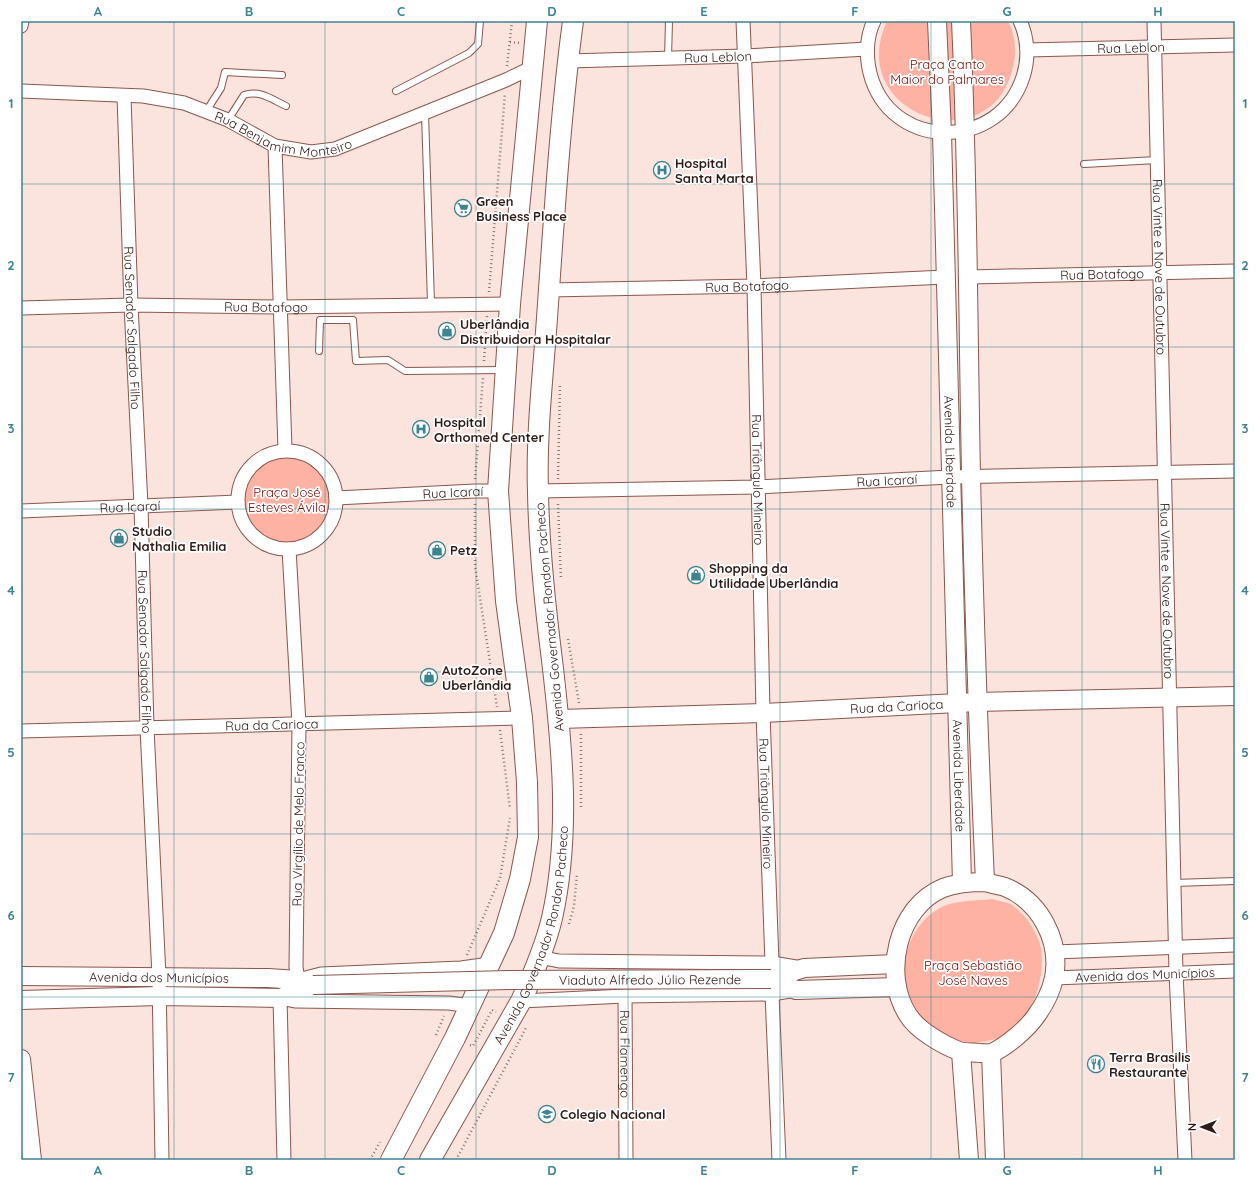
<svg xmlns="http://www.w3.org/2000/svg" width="1256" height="1181" viewBox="0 0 1256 1181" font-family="Quicksand,sans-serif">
<rect width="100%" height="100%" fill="#fbe3de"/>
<g fill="#fdb2a4">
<path d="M887 21H1008C1016 36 1017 55 1012 71 987 163 844 114 887 21Z"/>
<circle cx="287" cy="500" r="49"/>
<path d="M992 899C998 901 1007 902 1012 905 1024 913 1034 928 1039 941 1048 965 1035 1016 1014 1031 1006 1036 995 1040 986 1041 980 1042 973 1044 968 1043 963 1042 958 1040 954 1038 944 1035 932 1029 924 1022 920 1018 917 1009 913 1004 894 971 908 922 944 906 958 900 976 901 992 899Z"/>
</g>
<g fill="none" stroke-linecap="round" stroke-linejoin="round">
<g stroke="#89574d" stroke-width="8">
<g id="lane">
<path d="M668 58 669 21"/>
<path d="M396 91 469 53 478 44 480 21"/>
<path d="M207 110 221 88 225 72 282 75"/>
<path d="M425 113 431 303"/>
<path d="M228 120 244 95C260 90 271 99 286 106"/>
<path d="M1084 164 1157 160"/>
<path d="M319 351 320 320H353L356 361 388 360 405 371 503 370"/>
<path d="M1174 883 1235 881"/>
</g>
</g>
<g stroke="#89574d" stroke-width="15">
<g id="street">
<path id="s1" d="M743 21 754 286 763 713 772 963"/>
<path d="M874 21C865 39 866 62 872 80 897 152 1000 149 1023 77 1029 59 1028 38 1020 21"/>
<path id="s2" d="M1154 21 1176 973 1185 1160"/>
<path d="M21 26 22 21"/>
<path id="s3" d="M1027 50 1235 45"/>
<path id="s4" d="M568 61 745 56 867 49"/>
<path id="s5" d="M21 91 143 96 184 103 228 120 275 146 311 152 335 149 506 80 533 67"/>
<path id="s6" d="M124 96 131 305 141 505 147 728 159 976 162 1160"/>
<path d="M275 146 285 450"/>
<path id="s7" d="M968 277 1235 271"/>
<path id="s8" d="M549 290 754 286 945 277"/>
<path id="s9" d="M21 308 131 305 280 307 510 304"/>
<circle cx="287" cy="500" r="49"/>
<path id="s10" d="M538 491 758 487 950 477 1235 471"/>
<path id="s11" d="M336 498 475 491H498"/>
<path id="s12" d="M21 511 238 502"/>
<path d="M289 549 299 724 296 967 298 980 321 974 461 968 490 964"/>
<path id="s13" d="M21 731 522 718"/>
<path d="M1055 952 1235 945"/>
<path d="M539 957 559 961 772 963 802 968"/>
<path id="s14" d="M1054 978 1235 971"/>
<path d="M772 994 779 1160"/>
<path id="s15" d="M625 996 626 1160"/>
<path d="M521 1001 625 996 772 994 796 990"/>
<path d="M284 1160 280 998 295 1001 449 1003 470 1006"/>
</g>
</g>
<g stroke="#89574d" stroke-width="20">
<g id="secondary">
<path id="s16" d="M937 21 942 133 962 883"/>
<path d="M961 21C968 172 968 324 971 475 974 611 979 747 985 882"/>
<path id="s17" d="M559 719 763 713 977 702 1235 696"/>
<path d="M985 882C991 884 999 885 1005 887 1040 901 1061 941 1054 978 1051 992 1044 1005 1036 1016 1027 1029 1007 1046 992 1053 989 1054 984 1053 980 1053 974 1052 966 1053 959 1051 943 1045 917 1030 908 1015 882 975 897 907 943 888 957 883 970 882 985 882Z"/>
<path id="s18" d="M21 976 268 978 298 980 313 985"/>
<path d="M771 979 796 990 897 987"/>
<path d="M771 979 804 968 895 964"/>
<path d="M21 1000 159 996 280 998 313 985"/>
<path d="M961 1052 969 1160"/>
<path d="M991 1053 995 1160"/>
<path d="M21 1059 32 1160"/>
</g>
</g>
<g stroke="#89574d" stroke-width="22">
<g id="primary">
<path d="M391 1160 455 1038 504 933 520 879 528 837 527 782 522 718 506 601 498 491 510 304 537 21"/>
<path id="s19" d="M430 1160 521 1001C532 977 546 944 552 918 571 833 562 745 552 660 545 605 539 548 538 492 536 434 543 376 547 318 554 219 560 119 573 21"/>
</g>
</g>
<g stroke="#8c7671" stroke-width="2.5" stroke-dasharray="1 3" stroke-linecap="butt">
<path d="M510 42 520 43"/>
<path d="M507 66 512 21"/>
<path d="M489 292 505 93"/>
<path d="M484 361 487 316"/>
<path d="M475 479 483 378"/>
<path d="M558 479 560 384"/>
<path d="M475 504V566L497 707"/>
<path d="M558 504 561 579"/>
<path d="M568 639 579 703"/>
<path d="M500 730 510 809"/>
<path d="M581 734V807"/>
<path d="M569 924 574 906 577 874"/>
<path d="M467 955 500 878 510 818"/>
<path d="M436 1035 444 1016"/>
<path d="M470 1045 473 1046 492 1010 496 1012"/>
<path d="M370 1160 380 1142"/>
<path d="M456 1160 526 1028"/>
</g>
<use href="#lane" stroke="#fff" stroke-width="6"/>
<use href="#street" stroke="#fff" stroke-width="13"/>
<use href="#secondary" stroke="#fff" stroke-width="18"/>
<use href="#primary" stroke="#fff" stroke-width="20"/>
<g stroke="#89574d" stroke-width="20" stroke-linecap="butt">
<g id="secondary-bridge">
<path id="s20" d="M313 985 508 980 771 979"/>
</g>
</g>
<use href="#secondary-bridge" stroke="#fff" stroke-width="18"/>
</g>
<path fill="none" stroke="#3e8390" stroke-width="1" stroke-opacity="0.55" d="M174 21V1160M325 21V1160M476 21V1160M628 21V1160M780 21V1160M931 21V1160M1082 21V1160M21 184H1235M21 347H1235M21 509H1235M21 672H1235M21 834H1235M21 997H1235"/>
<defs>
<g id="hospital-ring" transform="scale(0.9)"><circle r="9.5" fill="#fff" stroke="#3e8390" stroke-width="1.5"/><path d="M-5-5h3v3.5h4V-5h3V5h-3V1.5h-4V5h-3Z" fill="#3e8390"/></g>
<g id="supermarket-ring" transform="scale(0.9)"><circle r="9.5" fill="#fff" stroke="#3e8390" stroke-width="1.5"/><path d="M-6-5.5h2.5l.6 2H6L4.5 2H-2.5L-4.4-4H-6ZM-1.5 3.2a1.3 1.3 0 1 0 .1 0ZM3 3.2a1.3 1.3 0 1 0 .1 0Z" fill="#3e8390"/></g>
<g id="shop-ring" transform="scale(0.9)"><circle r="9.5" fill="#fff" stroke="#3e8390" stroke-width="1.5"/><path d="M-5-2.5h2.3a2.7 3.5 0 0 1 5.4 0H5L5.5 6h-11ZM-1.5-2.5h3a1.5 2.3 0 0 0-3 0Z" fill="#3e8390"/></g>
<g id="restaurant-ring" transform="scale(0.9)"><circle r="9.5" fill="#fff" stroke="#3e8390" stroke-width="1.5"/><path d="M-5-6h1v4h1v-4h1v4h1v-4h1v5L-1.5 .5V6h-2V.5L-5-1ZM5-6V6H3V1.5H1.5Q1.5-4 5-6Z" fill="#3e8390"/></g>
<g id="school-ring" transform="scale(0.9)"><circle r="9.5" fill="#fff" stroke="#3e8390" stroke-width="1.5"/><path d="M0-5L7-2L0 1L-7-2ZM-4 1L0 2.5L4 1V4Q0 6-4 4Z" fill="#3e8390"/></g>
</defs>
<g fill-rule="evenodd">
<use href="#hospital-ring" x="662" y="170"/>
<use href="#supermarket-ring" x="463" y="208"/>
<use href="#shop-ring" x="447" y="331"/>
<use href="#hospital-ring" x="421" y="429"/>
<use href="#shop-ring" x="119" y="538"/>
<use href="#shop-ring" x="437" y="550"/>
<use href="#shop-ring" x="696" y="575"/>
<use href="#shop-ring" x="429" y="677"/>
<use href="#restaurant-ring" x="1096" y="1064"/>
<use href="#school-ring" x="547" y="1114"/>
</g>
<g text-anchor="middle" stroke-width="3.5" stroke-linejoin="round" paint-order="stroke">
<g font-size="13" fill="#301b17" stroke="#fff">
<text dy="5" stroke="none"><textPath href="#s3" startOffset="104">Rua Leblon</textPath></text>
<text dy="5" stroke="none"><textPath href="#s4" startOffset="150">Rua Leblon</textPath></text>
<text dy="5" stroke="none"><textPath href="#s5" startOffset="270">Rua Benjamim Monteiro</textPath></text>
<text dy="5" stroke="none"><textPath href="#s2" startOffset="246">Rua Vinte e Nove de Outubro</textPath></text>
<text dy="5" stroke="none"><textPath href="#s7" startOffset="134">Rua Botafogo</textPath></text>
<text dy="5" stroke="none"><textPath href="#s8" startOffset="198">Rua Botafogo</textPath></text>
<text dy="5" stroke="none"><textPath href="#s9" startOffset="245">Rua Botafogo</textPath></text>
<text dy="5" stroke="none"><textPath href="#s6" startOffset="232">Rua Senador Salgado Filho</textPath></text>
<text dy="5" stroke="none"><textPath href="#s16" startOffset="431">Avenida Liberdade</textPath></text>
<text dy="5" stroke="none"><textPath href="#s1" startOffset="459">Rua Triângulo Mineiro</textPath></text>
<text dy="5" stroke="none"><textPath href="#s10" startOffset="349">Rua Icaraí</textPath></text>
<text dy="5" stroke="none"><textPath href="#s11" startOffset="117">Rua Icaraí</textPath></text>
<text dy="5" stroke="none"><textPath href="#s12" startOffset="109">Rua Icaraí</textPath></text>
<text dy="5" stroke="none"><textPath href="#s2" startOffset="570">Rua Vinte e Nove de Outubro</textPath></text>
<text transform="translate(549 617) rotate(-95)" y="5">Avenida Governador Rondon Pacheco</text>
<text dy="5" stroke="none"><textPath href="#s6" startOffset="556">Rua Senador Salgado Filho</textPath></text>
<text dy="5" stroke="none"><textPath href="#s17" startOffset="338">Rua da Carioca</textPath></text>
<text dy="5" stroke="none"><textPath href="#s13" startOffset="251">Rua da Carioca</textPath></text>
<text dy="5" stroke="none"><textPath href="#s16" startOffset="755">Avenida Liberdade</textPath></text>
<text dy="5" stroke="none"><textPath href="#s1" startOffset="783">Rua Triângulo Mineiro</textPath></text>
<text transform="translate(298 824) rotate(-89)" y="5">Rua Virgílio de Melo Franco</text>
<text dy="5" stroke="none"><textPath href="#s19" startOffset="250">Avenida Governador Rondon Pacheco</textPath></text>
<text dy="5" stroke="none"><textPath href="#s14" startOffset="91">Avenida dos Municípios</textPath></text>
<text dy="5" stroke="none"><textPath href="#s18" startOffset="138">Avenida dos Municípios</textPath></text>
<text dy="5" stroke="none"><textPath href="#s20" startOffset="337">Viaduto Alfredo Júlio Rezende</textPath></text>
<text dy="5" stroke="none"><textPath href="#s15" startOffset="58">Rua Flamengo</textPath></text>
</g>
<g font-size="13" fill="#750a00" stroke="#fff">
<text x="947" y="69">Praça Canto<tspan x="947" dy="15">Maior do Palmares</tspan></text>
<text x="287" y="497">Praça José<tspan x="287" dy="15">Esteves Ávila</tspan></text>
<text x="973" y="970">Praça Sebastião<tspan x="973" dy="15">José Naves</tspan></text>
</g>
<g font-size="13" font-weight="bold" fill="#301b17" stroke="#fff" text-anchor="start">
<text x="675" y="168">Hospital<tspan x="675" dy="15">Santa Marta</tspan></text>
<text x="476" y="206">Green<tspan x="476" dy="15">Business Place</tspan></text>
<text x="460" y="329">Uberlândia<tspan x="460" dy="15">Distribuidora Hospitalar</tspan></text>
<text x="434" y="427">Hospital<tspan x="434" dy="15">Orthomed Center</tspan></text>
<text x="132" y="536">Studio<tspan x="132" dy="15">Nathalia Emilia</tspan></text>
<text x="450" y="555">Petz</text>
<text x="709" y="573">Shopping da<tspan x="709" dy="15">Utilidade Uberlândia</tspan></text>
<text x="442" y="675">AutoZone<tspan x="442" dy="15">Uberlândia</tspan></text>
<text x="1109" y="1062">Terra Brasilis<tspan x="1109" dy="15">Restaurante</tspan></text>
<text x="560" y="1119">Colegio Nacional</text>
</g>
</g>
<rect width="1256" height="1181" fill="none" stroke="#ffffff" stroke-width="44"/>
<g transform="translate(1202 1127) rotate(270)" stroke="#ffffff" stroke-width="3" paint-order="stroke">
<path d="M0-3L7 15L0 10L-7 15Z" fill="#301b17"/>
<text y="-6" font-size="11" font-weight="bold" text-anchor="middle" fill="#301b17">N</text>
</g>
<rect x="22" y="22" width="1212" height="1137" fill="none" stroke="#3e8390" stroke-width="1.5"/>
<g font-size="13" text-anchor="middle" font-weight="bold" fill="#3e8390">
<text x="98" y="16">A</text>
<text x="249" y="16">B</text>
<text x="401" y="16">C</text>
<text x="552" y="16">D</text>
<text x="704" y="16">E</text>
<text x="855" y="16">F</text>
<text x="1007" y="16">G</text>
<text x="1158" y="16">H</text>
<text x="11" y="108">1</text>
<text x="1245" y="108">1</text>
<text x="11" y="270">2</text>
<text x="1245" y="270">2</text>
<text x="11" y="433">3</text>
<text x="1245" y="433">3</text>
<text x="11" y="595">4</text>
<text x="1245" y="595">4</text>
<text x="11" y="757">5</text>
<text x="1245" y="757">5</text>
<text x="11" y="920">6</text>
<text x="1245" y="920">6</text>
<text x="11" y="1082">7</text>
<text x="1245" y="1082">7</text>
<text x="98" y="1175">A</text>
<text x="249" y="1175">B</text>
<text x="401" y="1175">C</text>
<text x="552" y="1175">D</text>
<text x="704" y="1175">E</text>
<text x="855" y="1175">F</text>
<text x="1007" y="1175">G</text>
<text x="1158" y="1175">H</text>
</g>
</svg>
